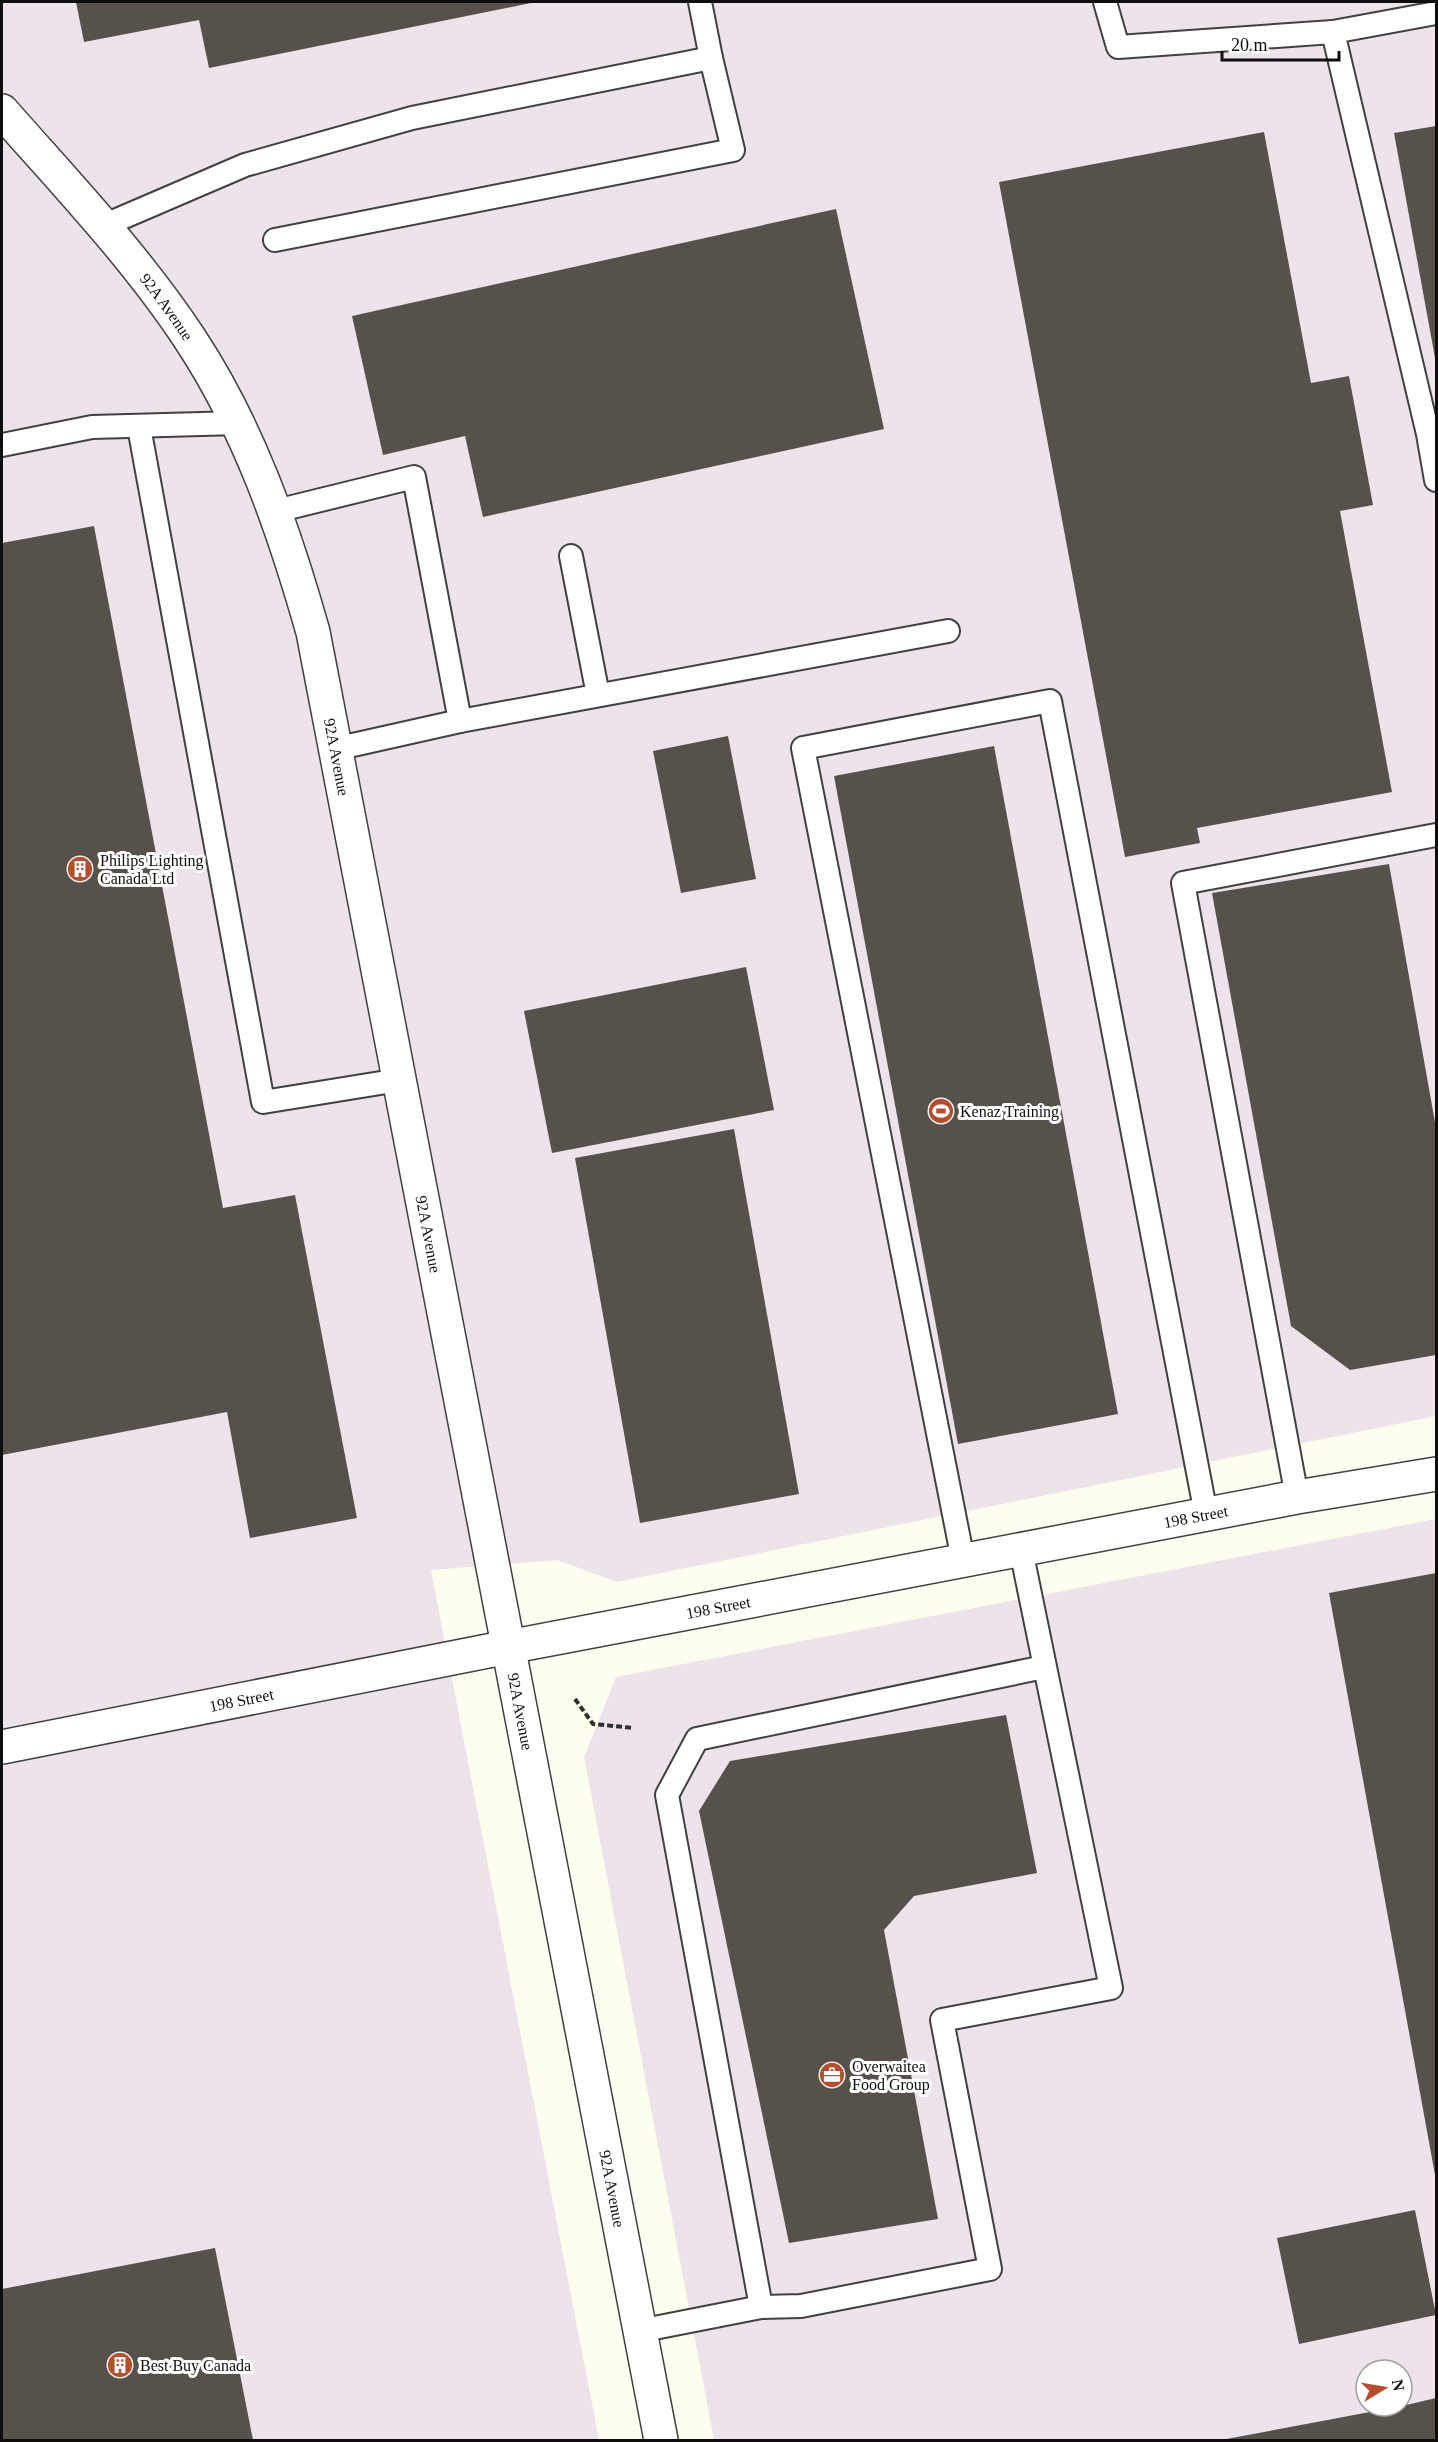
<svg xmlns="http://www.w3.org/2000/svg" width="1438" height="2442" viewBox="0 0 1438 2442" font-family="'Times New Roman',serif">
<rect width="100%" height="100%" fill="#fdfef0"/>
<g fill="#ece3eb" fill-rule="evenodd">
<path d="M2 2H1436V1416L617 1582 557 1560 431 1570 599 2440H2Z"/>
<path d="M1436 1519V2440H714L584 1757 616 1677ZM1366 2370H1402V2406H1366Z"/>
</g>
<g fill="#56524b">
<path d="M76 2H531V3L209 68 199 20 84 42Z"/>
<path d="M1436 126V357L1435 358 1394 133Z"/>
<path d="M1264 132 1311 383 1349 376 1373 505 1340 511 1392 792 1197 828 1200 843 1125 857 999 182Z"/>
<path d="M836 209 884 429 483 517 465 436 383 455 352 316Z"/>
<path d="M94 526 223 1208 295 1195 357 1518 250 1538 227 1412 2 1455V543Z"/>
<path d="M728 736 756 879 681 893 653 751Z"/>
<path d="M994 746 1118 1414 958 1444 834 776Z"/>
<path d="M1389 864 1436 1128V1355L1350 1370 1291 1326 1212 893Z"/>
<path d="M746 967 774 1110 552 1153 524 1011Z"/>
<path d="M734 1129 799 1494 640 1523 575 1158Z"/>
<path d="M1436 1573V2175H1435L1329 1593Z"/>
<path d="M1006 1715 1037 1873 914 1896 884 1930 938 2219 789 2243 699 1811 730 1761Z"/>
<path d="M1415 2210 1436 2315 1299 2344 1277 2238Z"/>
<path d="M215 2248 253 2440H2V2289Z"/>
<path d="M1436 2398V2440H1221L1402 2406Z"/>
</g>
<g fill="none" stroke-linecap="round" stroke-linejoin="round">
<g stroke="#414141" stroke-width="26">
<g id="service">
<path d="M1105 2 1118 47 1333 32"/>
<path d="M1436 13 1333 32 1428 434 1436 480"/>
<path d="M103 226 245 165 412 118 711 58 700 2"/>
<path d="M275 240 733 150 711 58"/>
<path d="M139 427 263 1102 399 1080"/>
<path d="M2 445 92 427 238 423"/>
<path d="M276 511 414 477 460 721"/>
<path d="M571 556 598 695"/>
<path d="M335 749 460 721 948 631"/>
<path d="M1297 1497 1183 883 1436 835"/>
<path d="M963 1560 803 748 1050 701 1206 1514"/>
<path d="M761 2307 667 1795 697 1739 1044 1667"/>
<path d="M639 2331 761 2307 801 2306 990 2269 942 2020 1111 1988 1021 1550"/>
</g>
</g>
<g stroke="#414141" stroke-width="36">
<g id="minor">
<path id="s1" d="M2 1747 508 1647"/>
</g>
</g>
<g stroke="#414141" stroke-width="36">
<g id="tertiary">
<path id="s2" d="M2 111C66 184 136 257 190 339 249 428 284 530 313 632L661 2440"/>
<path id="s3" d="M508 1647 1297 1497 1436 1474"/>
</g>
</g>
<path stroke="#303030" stroke-width="4" stroke-dasharray="6 3" stroke-linecap="butt" d="M575 1699 593 1724 634 1728"/>
<use href="#service" stroke="#fff" stroke-width="22"/>
<use href="#minor" stroke="#fff" stroke-width="33"/>
<use href="#tertiary" stroke="#fff" stroke-width="33"/>
</g>
<defs>
<g id="building-disc" transform="scale(1.35)"><circle r="9.5" fill="#b54e2f" stroke="#fff"/><path d="M-4-6H4V6H1V3H-1V6H-4ZM-2.5-4.3h1.7v1.8h-1.7ZM.8-4.3h1.7v1.8H.8ZM-2.5-1h1.7V.8h-1.7ZM.8-1h1.7V.8H.8Z" fill="#fff"/></g>
<g id="stadium-disc" transform="scale(1.35)"><circle r="9.5" fill="#b54e2f" stroke="#fff"/><path d="M0-5a6.5 5 0 1 0 0 10a6.5 5 0 1 0 0-10ZM-3.5-1.8h7v3.6h-7Z" fill="#fff"/></g>
<g id="office-disc" transform="scale(1.35)"><circle r="9.5" fill="#b54e2f" stroke="#fff"/><path d="M-6-3h4V-5.5h4V-3h4V5H-6ZM-1-4.5V-3h2v-1.5ZM-6 0V1H6V0Z" fill="#fff"/></g>
</defs>
<g fill-rule="evenodd">
<use href="#building-disc" x="80" y="869"/>
<use href="#stadium-disc" x="941" y="1111"/>
<use href="#office-disc" x="832" y="2075"/>
<use href="#building-disc" x="120" y="2365"/>
</g>
<g text-anchor="middle" stroke-width="6" stroke-linejoin="round" paint-order="stroke">
<g font-size="16" fill="#0e0e0e" stroke="#fff">
<text dy="6" stroke="none"><textPath href="#s2" startOffset="256">92A Avenue</textPath></text>
<text dy="6" stroke="none"><textPath href="#s2" startOffset="742">92A Avenue</textPath></text>
<text dy="6" stroke="none"><textPath href="#s2" startOffset="1228">92A Avenue</textPath></text>
<text dy="6" stroke="none"><textPath href="#s3" startOffset="700">198 Street</textPath></text>
<text dy="6" stroke="none"><textPath href="#s3" startOffset="214">198 Street</textPath></text>
<text dy="6" stroke="none"><textPath href="#s1" startOffset="244">198 Street</textPath></text>
<text dy="6" stroke="none"><textPath href="#s2" startOffset="1714">92A Avenue</textPath></text>
<text dy="6" stroke="none"><textPath href="#s2" startOffset="2200">92A Avenue</textPath></text>
</g>
<g font-size="16" fill="#0e0e0e" stroke="#fff" text-anchor="start">
<text x="100" y="866">Philips Lighting<tspan x="100" dy="18">Canada Ltd</tspan></text>
<text x="960" y="1117">Kenaz Training</text>
<text x="852" y="2072">Overwaitea<tspan x="852" dy="18">Food Group</tspan></text>
<text x="140" y="2371">Best Buy Canada</text>
</g>
</g>
<rect width="1438" height="2442" fill="none" stroke="#0e0e0e" stroke-width="6"/>
<g transform="translate(1384 2388) rotate(79)"><circle r="28" fill="#ffffff" stroke="#9f9f9f" stroke-width="1.5"/>
<path d="M0-4.5L10 22L0 15L-10 22Z" fill="#b54e2f"/>
<text y="-9" font-size="16" font-weight="bold" text-anchor="middle" fill="#0e0e0e">N</text>
</g>
<path d="M1222 51v9h117v-9" fill="none" stroke="#0e0e0e" stroke-width="3"/>
<text x="1231" y="51" font-size="18" fill="#0e0e0e" stroke="#ffffff" stroke-width="4.5" paint-order="stroke">20 m</text>
</svg>
